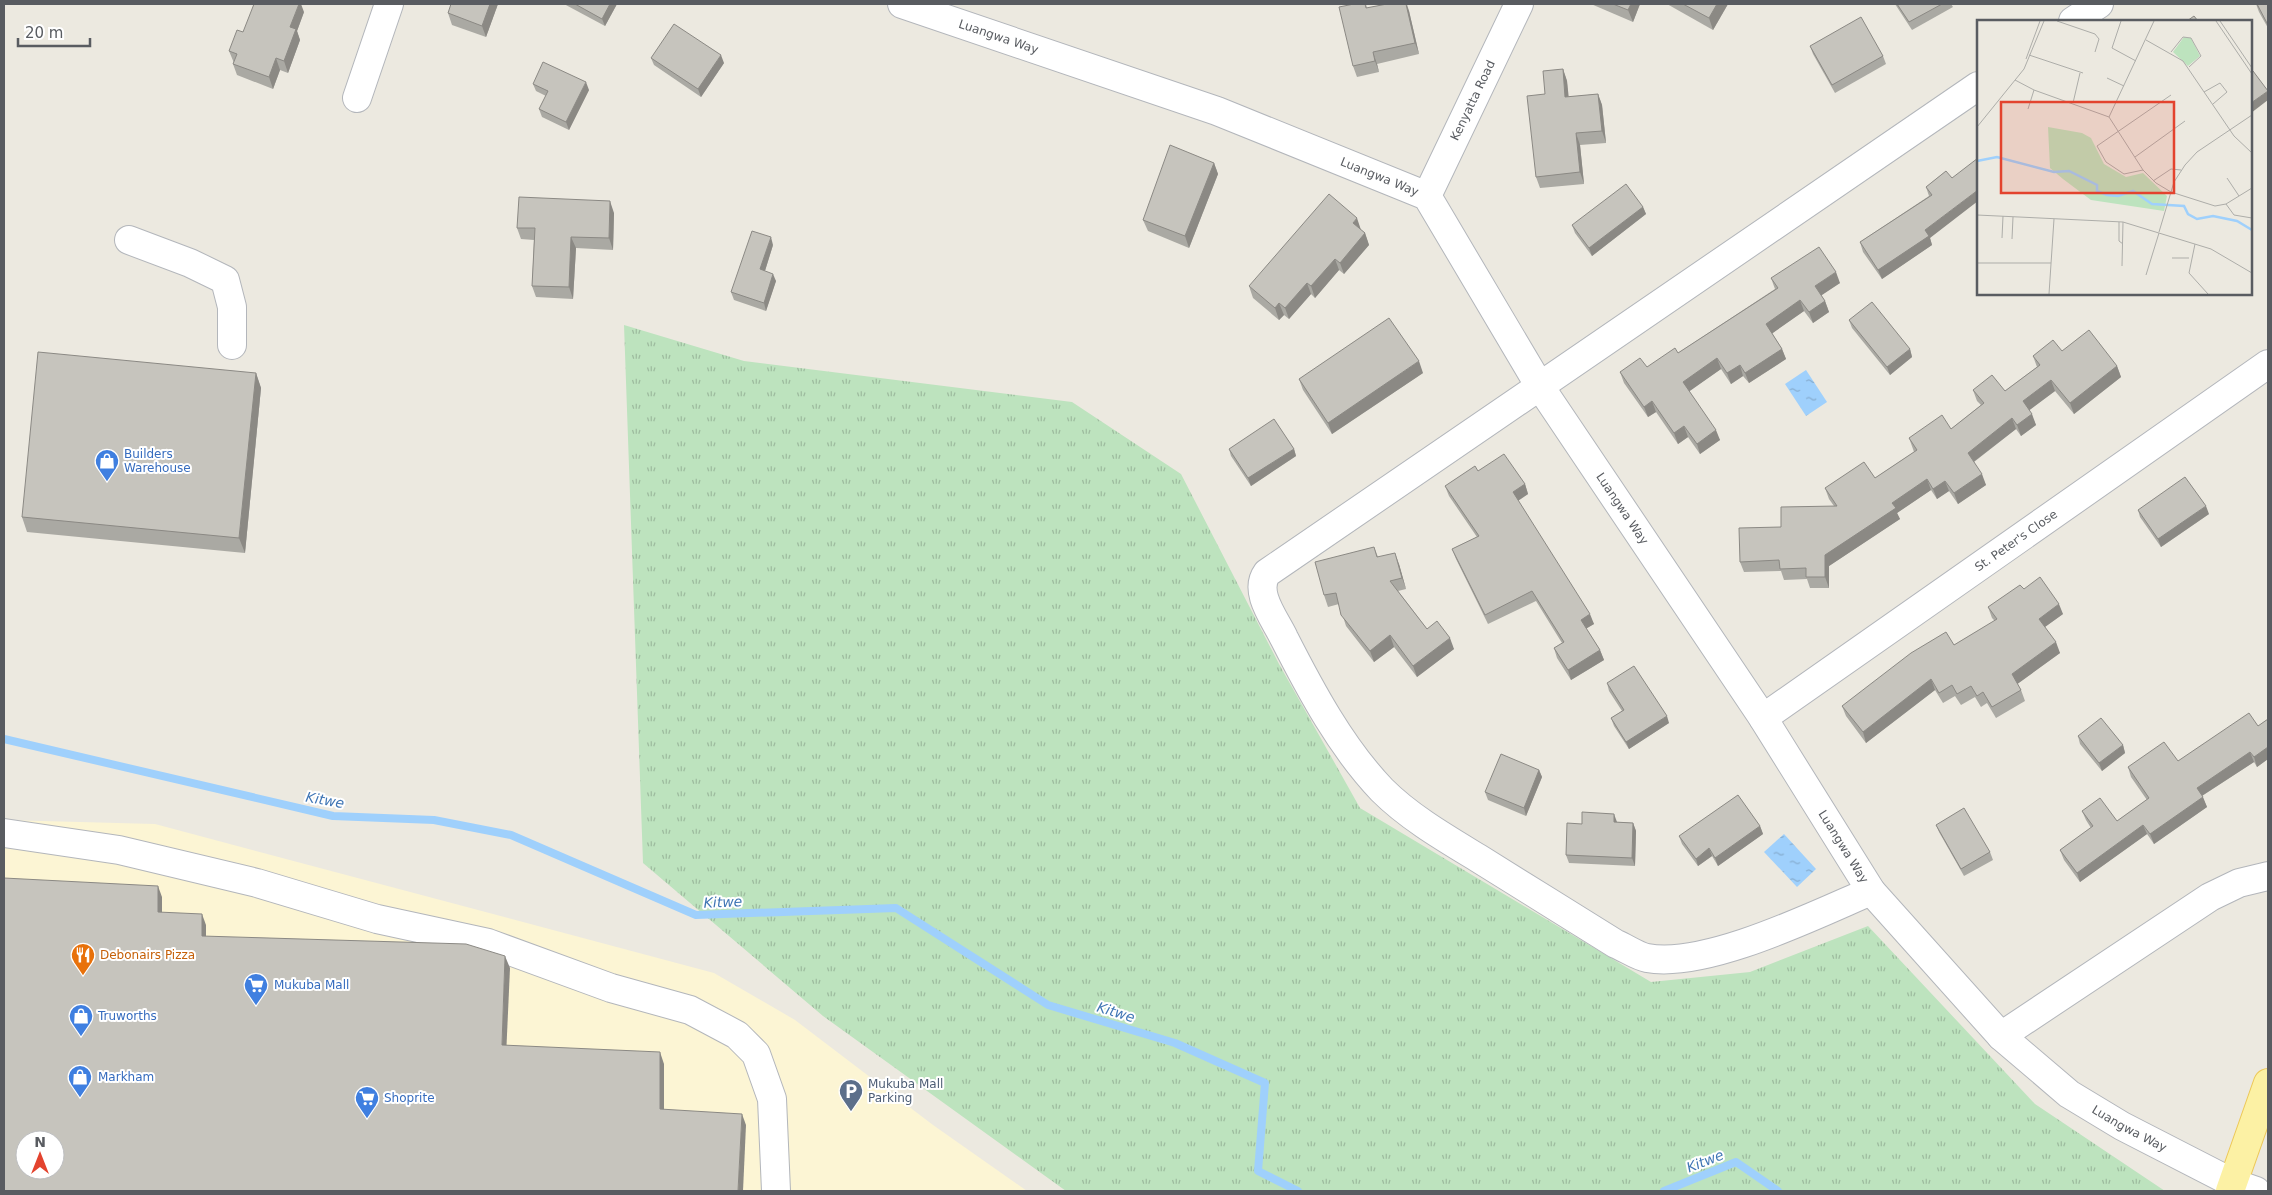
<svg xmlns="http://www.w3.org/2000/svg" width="2272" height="1195" viewBox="0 0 2272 1195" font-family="'DejaVu Sans',sans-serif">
<defs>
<pattern id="park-tufts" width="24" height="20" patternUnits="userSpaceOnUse" patternTransform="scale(1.25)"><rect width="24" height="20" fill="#bde3be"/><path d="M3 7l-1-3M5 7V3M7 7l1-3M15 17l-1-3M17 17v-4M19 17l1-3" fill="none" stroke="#9dbb9e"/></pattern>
<pattern id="water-ripples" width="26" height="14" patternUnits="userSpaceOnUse" patternTransform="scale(1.25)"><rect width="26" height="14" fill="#9fd0fc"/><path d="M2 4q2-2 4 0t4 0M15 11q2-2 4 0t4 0" fill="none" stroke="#85accf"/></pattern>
</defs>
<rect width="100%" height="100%" fill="#ece9e0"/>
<path fill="#fcf5d4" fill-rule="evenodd" d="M4 820 155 824 714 973 795 1020 933 1125 1027 1191H4ZM25 1140H55V1170H25Z"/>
<path fill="url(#park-tufts)" d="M624 325 744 361 1072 402 1181 474 1279 664 1360 808 1651 982 1750 972 1868 926 2035 1104 2165 1191H1066L823 1016 643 863Z"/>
<g fill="url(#water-ripples)">
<path d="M1806 370 1827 402 1806 416 1785 384Z"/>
<path d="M1784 834 1816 869 1797 887 1764 852Z"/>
</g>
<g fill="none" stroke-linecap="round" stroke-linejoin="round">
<g stroke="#9fd0fc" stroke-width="8">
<path d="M4 739 333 816 434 820 511 835 696 915 896 908 1048 1005 1175 1043 1265 1083 1258 1171 1298 1191"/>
<path d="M1664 1191 1736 1162 1778 1191"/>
</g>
<g stroke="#b3b6bb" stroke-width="30">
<g id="minor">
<path id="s1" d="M902 4 1217 111 1427 196 1539 385 1763 718 1871 891 2001 1036 2069 1094 2122 1126 2233 1183 2256 1191"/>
<path d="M2073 21 2099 4"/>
<path d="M357 98 389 4"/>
<path id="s2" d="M1427 196 1519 4"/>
<path d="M129 240 190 263 225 280 232 307V345"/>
<path id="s3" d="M1763 718 2268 364"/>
<path d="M4 833 119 850 257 883 377 919 488 943 611 988 690 1010 737 1035 756 1054 772 1099 776 1191"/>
<path d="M1871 891C1815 915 1706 969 1647 958 1637 956 1626 948 1616 944 1570 915 1524 887 1478 858 1445 838 1409 817 1382 790 1341 747 1311 691 1284 638 1275 619 1253 592 1267 573L1978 86"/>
<path d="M2001 1036 2210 897 2239 883 2268 876"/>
</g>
</g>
<g stroke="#edc858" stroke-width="30">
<path id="major" d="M2230 1191 2268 1083"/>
</g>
<use href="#minor" stroke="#fff" stroke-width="28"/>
<use href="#major" stroke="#fcf1a4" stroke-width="28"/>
</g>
<g fill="#aaa9a3">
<path d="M498 4 486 37 452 25 448 13Z"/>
<path d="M564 4H617L605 26Z"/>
<path d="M1366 4 1367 8 1387 4H1407L1409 11 1419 54 1377 64 1379 72 1357 77 1353 66Z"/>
<path d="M1591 4H1640L1633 22Z"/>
<path d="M1667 4H1728L1713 30Z"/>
<path d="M1895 4H1951L1953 7 1912 30Z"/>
<path d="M2256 4H2268V28L2259 12Z"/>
<path d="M304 12 297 31 300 40 288 73 280 70 273 89 237 75 233 64 234 63 229 51 243 32Z"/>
<path d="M1810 46 1883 56 1886 64 1835 93 1813 54Z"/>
<path d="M651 58 724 63 701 97 654 65Z"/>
<path d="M1563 69 1567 81 1568 97 1598 94 1602 105 1606 143 1580 145 1584 184 1540 188 1536 177 1545 94Z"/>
<path d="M533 84 589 90 569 130 542 117 539 109 546 96 536 91Z"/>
<path d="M1214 163 1218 174 1189 248 1148 231 1143 220Z"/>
<path d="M1946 171 1930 238 1932 245 1882 279 1863 252 1860 242 1929 196 1926 187Z"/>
<path d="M1643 207 1646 214 1592 256 1575 233 1572 225Z"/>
<path d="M614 213 613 250 576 248 573 299 536 297 532 286 534 240 521 239 517 228Z"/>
<path d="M1361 230 1365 233 1369 245 1344 274 1339 270 1315 298 1311 294 1289 319 1284 315 1279 320 1253 298 1249 286Z"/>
<path d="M773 245 765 271 776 281 766 311 734 300 731 292Z"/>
<path d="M1771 278 1840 283 1821 295 1825 301 1829 312 1813 323 1804 311 1772 333 1782 349 1786 359 1749 383 1743 376 1731 384 1721 369 1689 391 1720 440 1700 454 1688 437 1678 444 1656 412 1648 417 1624 383 1620 372 1647 367 1678 353 1775 289Z"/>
<path d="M1849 320 1910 349 1912 357 1890 375 1852 328Z"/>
<path d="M2062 351 2117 366 2121 377 2074 414 2055 391 2029 410 2036 425 2021 436 2016 429 1974 462 1986 485 1958 504 1949 491 1937 499 1931 490 1897 513 1900 519 1829 566V588H1810L1807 579 1784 580 1781 571 1744 572 1740 562 1781 527 1834 506 1829 499 1825 488 1875 478 1914 452 1913 449 1909 438 1951 429 1981 405 1977 401 1973 390 2005 391 2037 367 2033 356Z"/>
<path d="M256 373 261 388 245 553 27 532 22 517Z"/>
<path d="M1423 373 1332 434 1303 390 1299 379Z"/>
<path d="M1229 449H1294L1296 456 1251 486 1231 456Z"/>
<path d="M1478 471 1525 484 1528 494 1518 501 1594 624 1586 628 1600 650 1604 660 1571 680 1557 658 1554 648 1562 643 1536 601 1488 624 1456 559 1452 549 1477 537 1449 496 1445 486Z"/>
<path d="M2138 510 2209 514 2161 547 2140 517Z"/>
<path d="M1374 547 1378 557 1399 564 1406 589 1398 591 1427 629 1454 649 1417 677 1394 647 1374 662 1346 626 1339 604 1328 607 1324 595Z"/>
<path d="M2024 589 2063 614 2045 627 2060 653 2017 684 2021 690 2025 701 1996 718 1987 703 1981 707 1975 697 1961 705 1955 696 1943 703 1935 690 1866 743 1846 716 1842 706 1954 645 1995 621 1992 618 1988 607Z"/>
<path d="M1607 683 1669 723 1629 749 1614 726 1611 718 1622 711 1609 691Z"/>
<path d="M2268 719V759L2257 767 2254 762 2202 796 2207 807 2154 844 2147 834 2080 882 2064 860 2060 850 2091 828 2086 820 2082 811 2117 821 2147 800 2131 777 2128 767 2178 761 2258 726Z"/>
<path d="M2078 736 2123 745 2125 753 2102 771 2080 744Z"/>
<path d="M1539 770 1542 777 1526 816 1488 800 1485 792Z"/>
<path d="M1617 822 1633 823 1636 831 1635 866 1569 863 1566 855 1582 824Z"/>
<path d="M1936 825 1990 852 1993 860 1964 876 1939 832Z"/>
<path d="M1760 826 1763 834 1718 866 1712 856 1698 866 1682 844 1679 836Z"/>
</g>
<g fill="#8b8984">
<path d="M299 4H301L304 12 297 31 300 40 288 73 284 61 290 27Z"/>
<path d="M490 4H498L486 37 482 26Z"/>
<path d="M610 4H617L605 26 602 19Z"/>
<path d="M1406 4 1409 11 1419 54 1415 43Z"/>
<path d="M1631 4H1640L1633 22 1628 10Z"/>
<path d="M1717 4H1728L1713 30 1709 18Z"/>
<path d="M1373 52 1377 64 1379 72 1375 61Z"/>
<path d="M721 55 724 63 701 97 698 89Z"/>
<path d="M276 58 280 70 273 89 269 77Z"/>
<path d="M1563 69 1567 81 1570 109 1565 97Z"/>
<path d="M586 82 589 90 569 130 566 122Z"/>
<path d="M2268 91V100L2251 113V103Z"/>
<path d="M1598 94 1602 105 1606 143 1602 131Z"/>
<path d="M1576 133 1580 145 1584 184 1580 172Z"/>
<path d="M1214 163 1218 174 1189 248 1185 236Z"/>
<path d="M1978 190V201L1930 238 1932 245 1882 279 1878 270 1925 230Z"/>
<path d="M610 201 614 213 613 250 609 238Z"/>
<path d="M1643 207 1646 214 1592 256 1589 248Z"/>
<path d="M1357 218 1361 230 1357 235 1353 223Z"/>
<path d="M1365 233 1369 245 1344 274 1340 263Z"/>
<path d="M571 237 576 248 573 299 569 287Z"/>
<path d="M771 237 773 245 763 277 760 269Z"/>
<path d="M1335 259 1339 270 1315 298 1311 286Z"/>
<path d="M1836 272 1840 283 1819 297 1815 286Z"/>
<path d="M773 274 776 281 766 311 764 303Z"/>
<path d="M1307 283 1311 294 1289 319 1285 308Z"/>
<path d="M1800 300 1804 311 1770 335 1766 324Z"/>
<path d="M1825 301 1829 312 1813 323 1809 312Z"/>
<path d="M1279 303 1284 315 1279 320 1275 308Z"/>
<path d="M1782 349 1786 359 1749 383 1745 373Z"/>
<path d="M1910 349 1912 357 1890 375 1887 367Z"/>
<path d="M1717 358 1721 369 1687 393 1683 382Z"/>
<path d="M1419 361 1423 373 1332 434 1328 423Z"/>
<path d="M1740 365 1743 376 1731 384 1727 373Z"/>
<path d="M2117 366 2121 377 2074 414 2070 403Z"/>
<path d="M256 373 261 388 245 553 239 538Z"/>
<path d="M2051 380 2055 391 2027 412 2023 401Z"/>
<path d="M1652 401 1656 412 1648 417 1644 407Z"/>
<path d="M2032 414 2036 425 2021 436 2017 425Z"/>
<path d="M2012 418 2016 429 1972 463 1968 453Z"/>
<path d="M1684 426 1688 437 1678 444 1674 433Z"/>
<path d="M1716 430 1720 440 1700 454 1697 444Z"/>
<path d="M1294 449 1296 456 1251 486 1248 478Z"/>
<path d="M1982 474 1986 485 1958 504 1954 493Z"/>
<path d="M1927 479 1931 490 1897 513 1900 519 1829 566V588L1825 577V555L1892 503Z"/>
<path d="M1945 481 1949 491 1937 499 1933 489Z"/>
<path d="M1525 484 1528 494 1516 502 1513 492Z"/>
<path d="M2206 506 2209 514 2161 547 2158 539Z"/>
<path d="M1395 553 1399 564 1406 589 1402 578Z"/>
<path d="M2059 604 2063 614 2042 629 2039 619Z"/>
<path d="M1590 614 1594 624 1584 630 1581 620Z"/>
<path d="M1390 635 1394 647 1374 662 1370 651Z"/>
<path d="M1450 638 1454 649 1417 677 1413 666Z"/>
<path d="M2056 642 2060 653 2016 685 2012 674Z"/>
<path d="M1600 650 1604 660 1571 680 1568 670Z"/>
<path d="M1931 679 1935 690 1866 743 1863 732Z"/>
<path d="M1667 716 1669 723 1629 749 1626 742Z"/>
<path d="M2123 745 2125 753 2102 771 2099 763Z"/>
<path d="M2268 747V759L2257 767 2254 757Z"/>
<path d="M2250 752 2254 762 2200 797 2197 788Z"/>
<path d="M1539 770 1542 777 1526 816 1524 808Z"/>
<path d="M2203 797 2207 807 2154 844 2150 834Z"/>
<path d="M1614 814 1617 822V830L1614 822Z"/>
<path d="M1633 823 1636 831 1635 866 1632 858Z"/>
<path d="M2143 825 2147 834 2080 882 2077 873Z"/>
<path d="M1760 826 1763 834 1718 866 1715 858Z"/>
<path d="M1709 848 1712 856 1698 866 1696 859Z"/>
<path d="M158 886 162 897V923L158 912Z"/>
<path d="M202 914 206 925V948L202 936Z"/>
<path d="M505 956 510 968 506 1057 502 1045Z"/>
<path d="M660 1052 664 1064V1121L660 1109Z"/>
<path d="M742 1114 746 1125 743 1191H738Z"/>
</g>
<g fill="#c6c4bd" stroke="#8b8984" fill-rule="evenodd">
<path d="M254 4H299L290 27 296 29 284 61 276 58 269 77 233 64 237 54 229 51 237 30 243 32Z"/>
<path d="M451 4H490L482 26 448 13Z"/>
<path d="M575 4H610L602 19Z"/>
<path d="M1354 4H1365L1366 8 1387 4H1406L1415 43 1373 52 1375 61 1353 66 1339 7Z"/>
<path d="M1613 4H1631L1628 10Z"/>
<path d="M1683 4H1717L1709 18Z"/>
<path d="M1897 4H1942L1909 22Z"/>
<path d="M2257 4H2268V25Z"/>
<path d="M2194 16 2198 21H2187Z"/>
<path d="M1861 17 1883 56 1832 85 1810 46Z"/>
<path d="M674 24 721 55 698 89 651 58Z"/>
<path d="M543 62 586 82 566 122 539 109 548 91 533 84Z"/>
<path d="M1563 69 1565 97 1598 94 1602 131 1576 133 1580 172 1536 177 1527 96 1545 94 1543 71Z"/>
<path d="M2253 71 2268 91 2251 103V73Z"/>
<path d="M1170 145 1214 163 1185 236 1143 220Z"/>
<path d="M1978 158V190L1925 230 1929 236 1878 270 1860 242 1932 195 1926 187 1946 171 1952 178Z"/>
<path d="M1626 184 1643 207 1589 248 1572 225Z"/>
<path d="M1329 194 1357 218 1353 223 1365 233 1340 263 1335 259 1311 286 1307 283 1285 308 1279 303 1275 308 1249 286Z"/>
<path d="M519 197 610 201 609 238 571 237 569 287 532 286 535 228H517Z"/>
<path d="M752 231 771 237 760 269 773 274 764 303 731 292Z"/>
<path d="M1819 247 1836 272 1815 286 1825 301 1809 312 1800 300 1766 324 1782 349 1745 373 1740 365 1727 373 1717 358 1683 382 1716 430 1697 444 1684 426 1674 433 1652 401 1644 407 1620 372 1640 358 1647 367 1675 348 1678 353 1778 288 1771 278Z"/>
<path d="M1872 302 1910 349 1887 367 1849 320Z"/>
<path d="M1389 318 1419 361 1328 423 1299 379Z"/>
<path d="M2089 330 2117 366 2070 403 2051 380 2023 401 2032 414 2017 425 2012 418 1968 453 1982 474 1954 493 1945 481 1933 489 1927 479 1892 503 1896 508 1825 555V577H1806V568L1780 569 1779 560 1740 562 1739 528 1781 527V507L1837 506 1825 488 1864 462 1875 478 1917 450 1909 438 1942 415 1951 429 1984 403 1973 390 1992 375 2005 391 2040 365 2033 356 2053 340 2062 351Z"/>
<path d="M38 352 256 373 239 538 22 517Z"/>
<path d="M1274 419 1294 449 1248 478 1229 449Z"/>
<path d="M1504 454 1525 484 1513 492 1590 614 1581 620 1600 650 1568 670 1554 648 1564 642 1532 591 1485 615 1452 549 1479 536 1445 486 1475 466 1478 471Z"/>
<path d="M2185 477 2206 506 2158 539 2138 510Z"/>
<path d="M1374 547 1377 557 1395 553 1402 578 1390 581 1427 629 1437 621 1450 638 1413 666 1390 635 1370 651 1341 615 1336 593 1324 595 1315 562Z"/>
<path d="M2040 577 2059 604 2039 619 2056 642 2012 674 2021 690 1992 707 1983 692 1977 696 1971 686 1957 694 1952 685 1939 693 1931 679 1863 732 1842 706 1911 653 1946 632 1954 645 1997 619 1988 607 2020 585 2024 589Z"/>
<path d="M1634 666 1667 716 1626 742 1611 718 1624 710 1607 683Z"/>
<path d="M2249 713 2258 726 2268 719V747L2254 757 2250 752 2197 788 2203 797 2150 834 2143 825 2077 873 2060 850 2093 826 2082 811 2100 798 2117 821 2149 798 2128 767 2164 742 2178 761Z"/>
<path d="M2101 718 2123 745 2099 763 2078 736Z"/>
<path d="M1501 754 1539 770 1524 808 1485 792Z"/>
<path d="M1738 795 1760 826 1715 858 1709 848 1696 859 1679 836Z"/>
<path d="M1964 808 1990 852 1961 869 1936 825Z"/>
<path d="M1582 812 1614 814V822L1633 823 1632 858 1566 855 1567 823 1582 824Z"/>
<path d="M4 878 158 886V912L202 914V936L466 944 505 956 502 1045 660 1052V1109L742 1114 738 1191H4ZM25 1140H55V1170H25Z"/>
</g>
<defs>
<g id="shop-pin" transform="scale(1.25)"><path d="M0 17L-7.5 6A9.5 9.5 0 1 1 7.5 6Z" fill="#3f7fe0" stroke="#fff"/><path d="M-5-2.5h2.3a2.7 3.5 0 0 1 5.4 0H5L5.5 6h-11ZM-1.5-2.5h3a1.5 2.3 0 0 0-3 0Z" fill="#fff"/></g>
<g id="restaurant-pin" transform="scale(1.25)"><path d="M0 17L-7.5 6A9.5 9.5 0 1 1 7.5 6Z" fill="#e8710a" stroke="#fff"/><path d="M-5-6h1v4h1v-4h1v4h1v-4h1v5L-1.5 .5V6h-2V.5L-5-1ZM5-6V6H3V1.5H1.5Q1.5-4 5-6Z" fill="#fff"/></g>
<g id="supermarket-pin" transform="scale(1.25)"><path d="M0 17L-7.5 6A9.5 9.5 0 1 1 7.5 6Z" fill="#3f7fe0" stroke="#fff"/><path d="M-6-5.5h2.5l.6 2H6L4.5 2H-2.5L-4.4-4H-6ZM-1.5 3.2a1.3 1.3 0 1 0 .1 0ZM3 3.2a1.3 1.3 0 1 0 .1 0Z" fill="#fff"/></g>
<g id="parking-pin" transform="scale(1.25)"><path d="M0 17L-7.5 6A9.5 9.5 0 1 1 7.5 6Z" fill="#5c6f8a" stroke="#fff"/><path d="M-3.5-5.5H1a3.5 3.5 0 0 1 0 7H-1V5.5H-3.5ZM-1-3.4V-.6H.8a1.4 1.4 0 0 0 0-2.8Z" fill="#fff"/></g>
</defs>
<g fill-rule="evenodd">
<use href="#shop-pin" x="107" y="461"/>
<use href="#restaurant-pin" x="83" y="955"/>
<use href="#supermarket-pin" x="256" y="985"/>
<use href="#shop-pin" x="81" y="1016"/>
<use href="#shop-pin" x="80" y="1077"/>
<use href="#parking-pin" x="851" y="1091"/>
<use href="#supermarket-pin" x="367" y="1098"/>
</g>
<g text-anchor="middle" stroke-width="4" stroke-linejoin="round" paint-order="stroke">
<g font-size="12" fill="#595c61" stroke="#fff">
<text dy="4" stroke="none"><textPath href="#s1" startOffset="102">Luangwa Way</textPath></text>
<text dy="4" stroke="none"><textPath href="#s2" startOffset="106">Kenyatta Road</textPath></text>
<text dy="4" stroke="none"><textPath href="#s1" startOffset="508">Luangwa Way</textPath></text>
<text dy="4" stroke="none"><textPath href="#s1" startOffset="928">Luangwa Way</textPath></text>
<text dy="4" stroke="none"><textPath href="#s3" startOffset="309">St. Peter's Close</textPath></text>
<text dy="4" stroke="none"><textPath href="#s1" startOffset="1332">Luangwa Way</textPath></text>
<text dy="4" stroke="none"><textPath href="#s1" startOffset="1738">Luangwa Way</textPath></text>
</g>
<g font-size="12" fill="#366cbe" stroke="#fff" text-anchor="start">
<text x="124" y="458">Builders<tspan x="124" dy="14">Warehouse</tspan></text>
<text x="274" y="989">Mukuba Mall</text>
<text x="98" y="1020">Truworths</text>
<text x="98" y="1081">Markham</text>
<text x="384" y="1102">Shoprite</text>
</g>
<g font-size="12" fill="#c56008" stroke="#fff" text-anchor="start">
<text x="100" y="959">Debonairs Pizza</text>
</g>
<g font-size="12" fill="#4e5e75" stroke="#fff" text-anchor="start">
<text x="868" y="1088">Mukuba Mall<tspan x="868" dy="14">Parking</tspan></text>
</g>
<g font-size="14" font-style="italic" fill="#4076b5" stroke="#fff">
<text transform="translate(325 800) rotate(10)" y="5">Kitwe</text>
<text transform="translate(723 902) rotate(-2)" y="5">Kitwe</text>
<text transform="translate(1116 1012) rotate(17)" y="5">Kitwe</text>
<text transform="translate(1705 1161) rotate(-22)" y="5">Kitwe</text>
</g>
</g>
<g transform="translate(1977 20)">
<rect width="275" height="275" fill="#ece9e0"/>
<path d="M207 17 214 18 223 36 211 46 196 32ZM71 107 105 113 114 118 127 144 149 157 166 153 190 176 187 191 114 180 86 159 73 148Z" fill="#bde3be"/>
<path fill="none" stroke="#9fd0fc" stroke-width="2.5" d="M0 141 20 137 77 152 92 151 120 165V171L130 175 141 176 156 171 175 184 207 186 211 194 220 199 236 196 260 201 275 210"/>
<path fill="none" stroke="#adada9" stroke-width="1" d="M80 1 118 14 122 19 118 32M144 1 135 28 159 41M239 1 275 54M243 1 275 48M169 20 206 41 257 116 275 133M194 32 206 17 214 18 224 36 212 47M52 35 106 53M49 39 63 1M130 58 147 66M38 60 57 70 132 97 166 150 179 163 194 172 238 186 249 184 275 168M227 72 243 63 250 72 236 84M96 83 103 53M51 89 57 70M132 97 177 1M0 107 47 49 67 1M158 137 208 101M166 150 147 154 129 142 120 126 194 75M250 158 262 176M176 161 194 149 204 150M249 184 257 195 275 198M0 195 146 202 234 229 275 253M142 202V221L146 224M182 212 197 162 208 145 220 132 275 95M25 218 26 196M35 219 36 197M218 224 212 253 231 274M195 238H212M0 243H74M145 246 146 202M169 255 182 213M72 274 77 199"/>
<path fill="#e3432e" fill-opacity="0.15" stroke="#e3432e" stroke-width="2.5" d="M24 82H197V173H24Z"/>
<rect width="275" height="275" fill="none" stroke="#595c61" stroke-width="2.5"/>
</g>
<rect width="2272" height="1195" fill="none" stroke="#595c61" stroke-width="10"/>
<g transform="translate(40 1155)"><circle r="24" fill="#ffffff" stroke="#bdbec0"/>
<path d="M0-4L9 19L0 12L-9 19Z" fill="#e3432e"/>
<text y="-8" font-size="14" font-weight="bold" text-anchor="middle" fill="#595c61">N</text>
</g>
<path d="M18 38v8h72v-8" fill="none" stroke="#595c61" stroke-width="2.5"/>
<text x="25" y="38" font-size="15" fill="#595c61" stroke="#ffffff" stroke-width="4" paint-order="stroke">20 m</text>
</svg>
